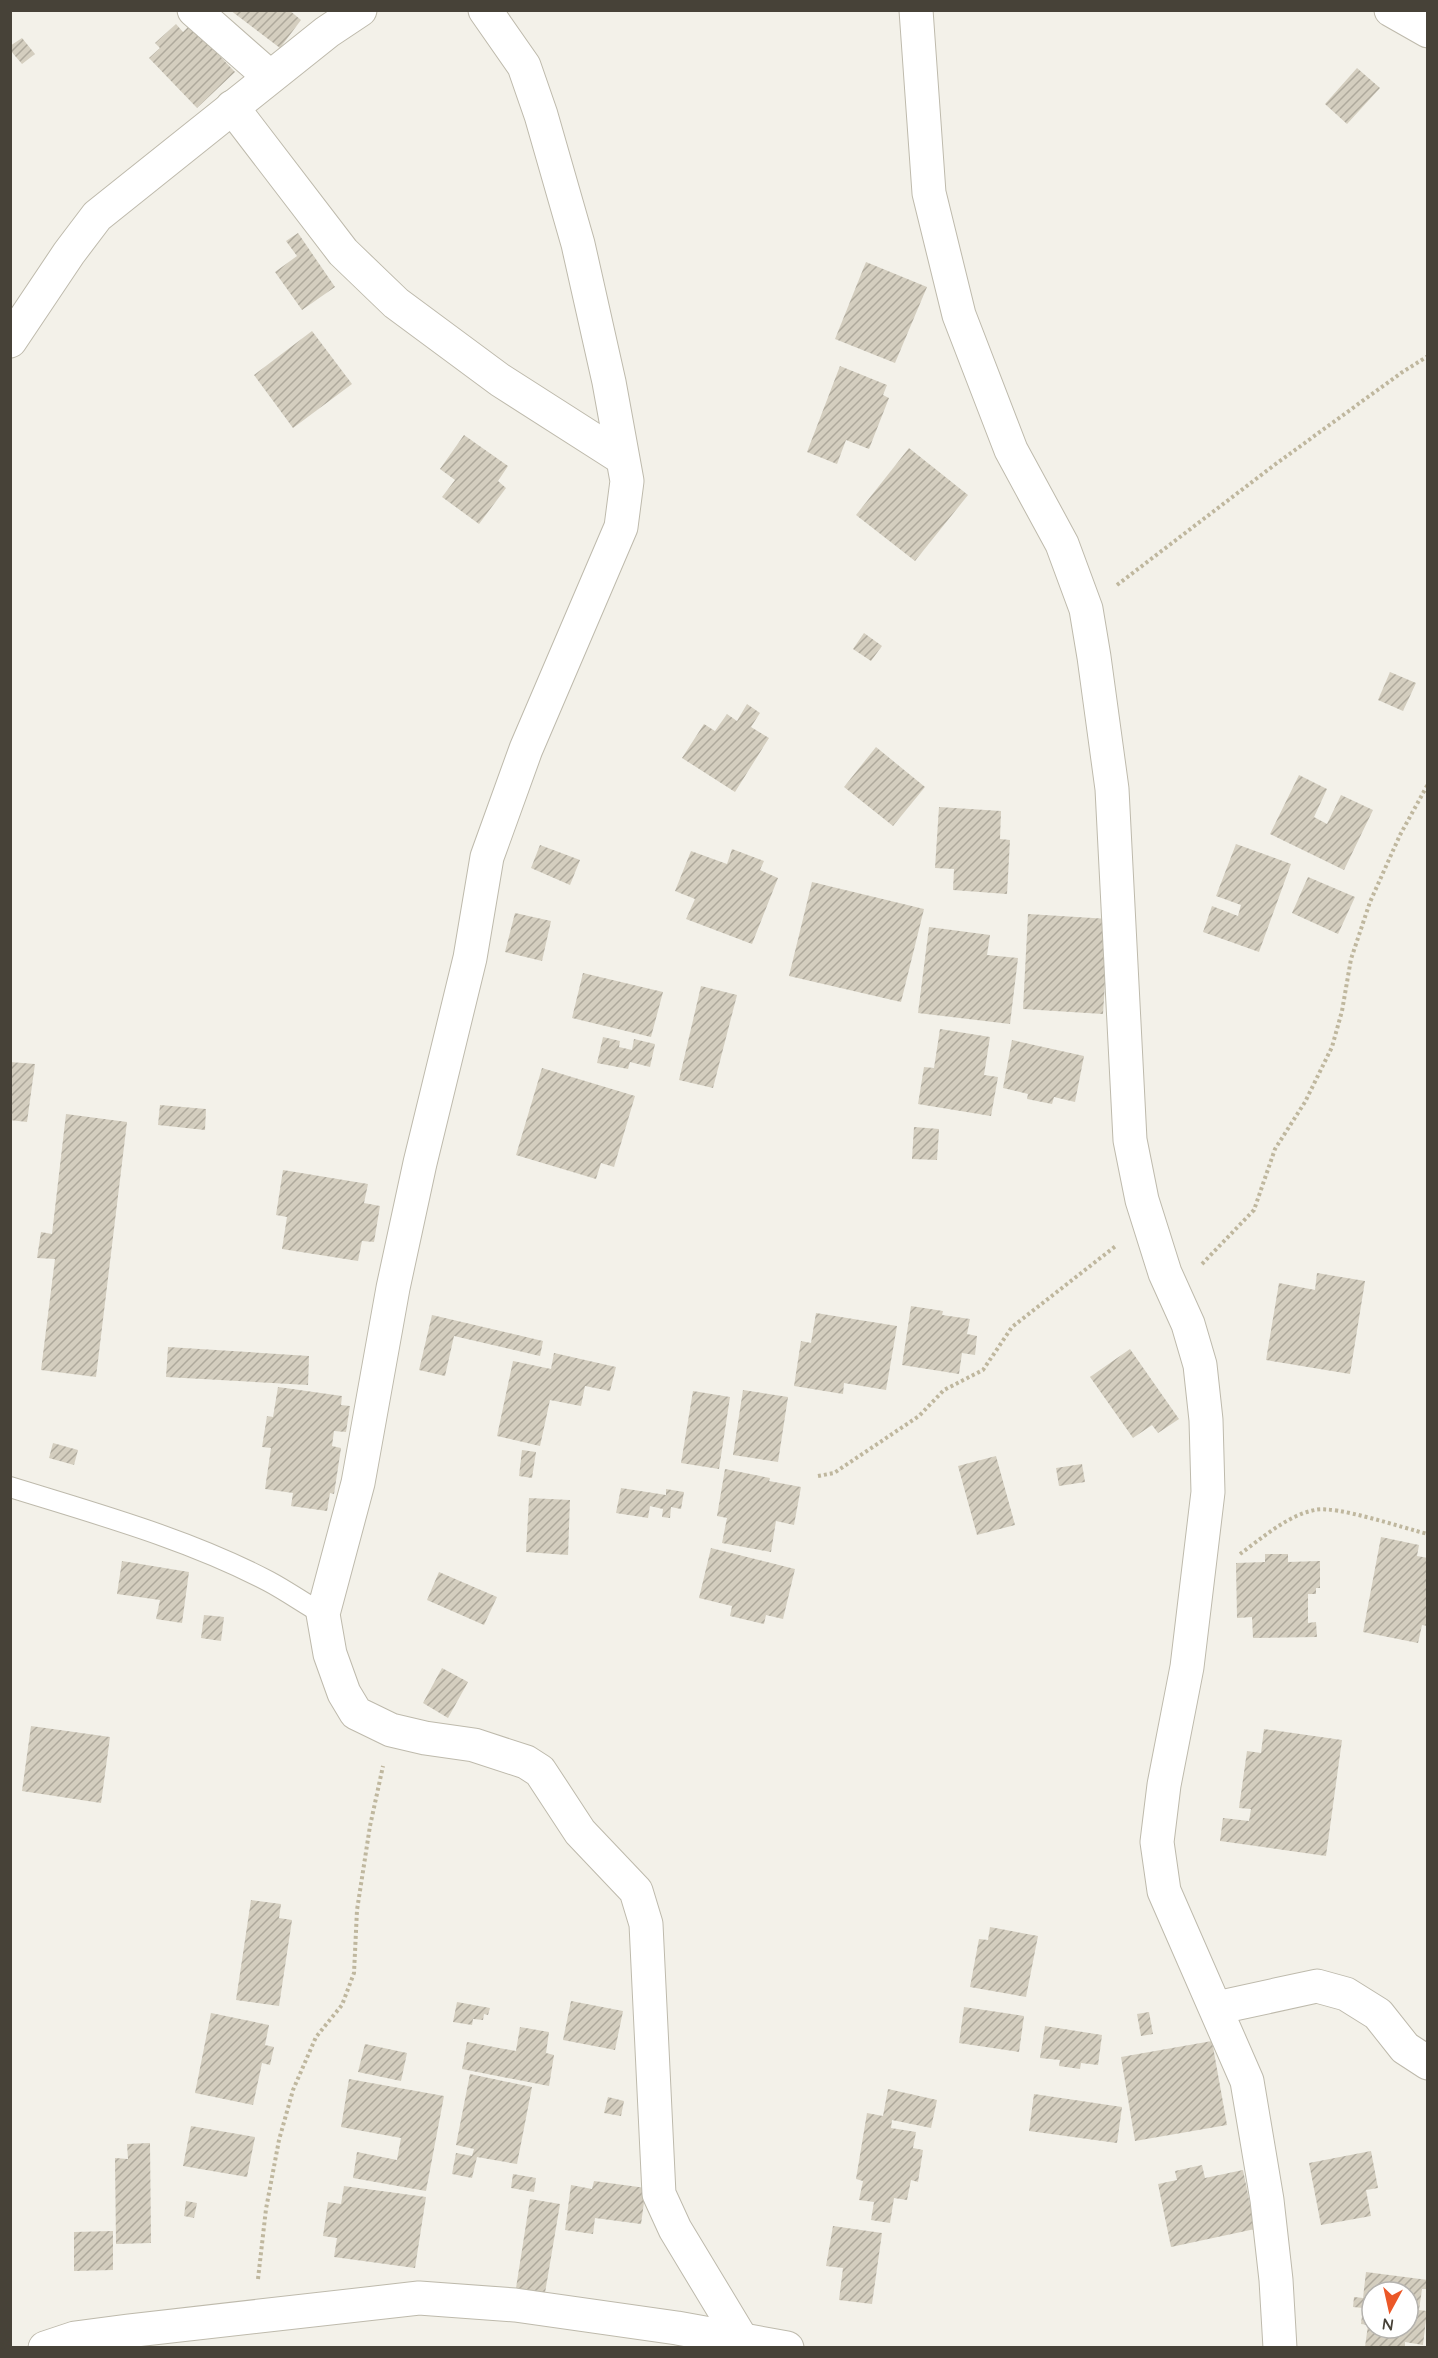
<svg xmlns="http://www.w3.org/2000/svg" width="1438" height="2358" viewBox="0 0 1438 2358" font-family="Quicksand,sans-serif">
<defs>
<pattern id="building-hatch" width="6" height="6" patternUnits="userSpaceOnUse" patternTransform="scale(1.5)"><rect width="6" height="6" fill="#d4cebf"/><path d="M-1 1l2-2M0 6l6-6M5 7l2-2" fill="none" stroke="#aea99c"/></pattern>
</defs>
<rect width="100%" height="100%" fill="#f3f1e9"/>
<g fill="url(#building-hatch)" fill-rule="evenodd">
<path d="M230 10H289L301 20 280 48Z"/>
<path d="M176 24 183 32 190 25 235 72 197 108 149 58 160 48 155 43Z"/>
<path d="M22 38 35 54 22 64 10 50V46Z"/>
<path d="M1357 68 1380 88 1347 124 1325 104Z"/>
<path d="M298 233 335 287 302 310 275 272 297 256 286 241Z"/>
<path d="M866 262 927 287 895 363 835 339Z"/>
<path d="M312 331 352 384 293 428 254 375Z"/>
<path d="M840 366 887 385 883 395 889 398 869 449 846 440 837 464 807 452Z"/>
<path d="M464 435 508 466 498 481 506 488 479 524 442 497 455 480 440 469Z"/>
<path d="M909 448 968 495 915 561 856 515Z"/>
<path d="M864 633 882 646 871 661 853 649Z"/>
<path d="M1390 672 1416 683 1403 711 1378 700Z"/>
<path d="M747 704 760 713 751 727 769 738 735 792 682 758 704 724 715 731 727 714 737 721Z"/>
<path d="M876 747 925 787 893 826 844 787Z"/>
<path d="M1299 775 1327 789 1314 817 1327 824 1341 795 1373 810 1344 870 1270 834Z"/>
<path d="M939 807 1001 811 1000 839 1010 840 1007 894 953 890 954 869 935 868Z"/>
<path d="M1236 844 1291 864 1259 952 1203 932 1212 906 1238 916 1241 905 1216 896Z"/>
<path d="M540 845 580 860 570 885 531 868Z"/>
<path d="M732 849 764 861 760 870 778 878 752 944 686 919 695 899 675 891 691 851 727 864Z"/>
<path d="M1308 877 1355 897 1338 934 1292 913Z"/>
<path d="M812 882 924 909 901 1002 789 976Z"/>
<path d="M515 913 551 921 542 961 505 952Z"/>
<path d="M1028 914 1109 919 1103 1014 1023 1009Z"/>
<path d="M929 927 990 935 987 955 1018 958 1010 1024 918 1013Z"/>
<path d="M583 973 663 992 651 1037 572 1018Z"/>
<path d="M701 986 737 995 713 1088 679 1080Z"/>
<path d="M940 1029 990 1037 984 1075 998 1077 991 1116 918 1104 924 1067 934 1068Z"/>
<path d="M603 1037 620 1041 619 1047 632 1050 634 1039 655 1044 650 1067 630 1062 628 1069 597 1063Z"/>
<path d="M1012 1040 1084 1056 1075 1102 1054 1097 1052 1104 1027 1099 1028 1094 1003 1088Z"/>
<path d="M10 1062 35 1064 27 1122 10 1120Z"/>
<path d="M542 1068 635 1096 614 1167 601 1163 596 1179 516 1155Z"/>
<path d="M160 1105 206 1109 205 1130 158 1125Z"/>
<path d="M66 1114 127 1122 96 1377 41 1370 55 1259 37 1258 41 1232 52 1234Z"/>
<path d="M914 1127 939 1129 937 1160 912 1159Z"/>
<path d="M283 1170 368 1184 364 1203 380 1206 374 1242 362 1241 358 1261 282 1249 287 1217 276 1215Z"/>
<path d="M1317 1273 1365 1281 1350 1374 1266 1360 1279 1283 1315 1290Z"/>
<path d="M911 1306 943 1311 942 1315 970 1319 967 1334 977 1336 975 1355 962 1353 959 1374 902 1365Z"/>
<path d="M816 1313 897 1326 886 1390 844 1383 843 1394 794 1386 801 1341 811 1343Z"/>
<path d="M432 1315 543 1341 540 1356 454 1336 445 1376 419 1370Z"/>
<path d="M168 1347 309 1356 308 1385 166 1377Z"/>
<path d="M1130 1349 1179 1419 1158 1433 1152 1425 1133 1438 1090 1377Z"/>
<path d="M554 1353 616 1367 610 1391 585 1386 581 1406 550 1400 540 1446 497 1436 513 1361 551 1369Z"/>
<path d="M278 1387 342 1396 341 1405 350 1406 346 1432 334 1431 332 1446 341 1448 334 1494 330 1493 327 1511 291 1506 293 1493 265 1489 271 1448 262 1447 267 1416 273 1417Z"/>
<path d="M743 1390 788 1397 778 1462 733 1455Z"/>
<path d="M693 1391 730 1397 719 1469 681 1463Z"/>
<path d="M53 1443 78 1450 74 1465 49 1458Z"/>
<path d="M522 1450 536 1452 532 1478 519 1476Z"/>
<path d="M996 1456 1015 1525 977 1535 958 1466Z"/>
<path d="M1082 1464 1085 1482 1059 1486 1056 1468Z"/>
<path d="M725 1469 770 1478 769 1481 801 1487 794 1525 776 1521 771 1552 722 1543 727 1518 717 1516Z"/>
<path d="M621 1488 666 1495V1489L684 1492 681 1509 671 1507 670 1518 662 1517 663 1509 650 1506 648 1518 616 1513Z"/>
<path d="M529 1498 570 1500 568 1555 526 1552Z"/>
<path d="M1381 1537 1419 1545 1417 1556 1428 1558V1626L1422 1625 1418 1643 1363 1632Z"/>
<path d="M711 1548 795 1569 783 1619 766 1615 764 1624 730 1616 732 1606 699 1598Z"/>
<path d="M1265 1554H1288V1562L1320 1561V1588H1316V1594H1308V1623L1316 1622 1317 1637 1253 1638 1252 1617 1237 1618 1236 1563 1265 1562Z"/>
<path d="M122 1561 189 1572 182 1623 156 1619 160 1600 117 1594Z"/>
<path d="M439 1572 497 1597 484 1625 427 1600Z"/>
<path d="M204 1615 224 1617 221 1641 201 1638Z"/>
<path d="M442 1668 468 1682 448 1718 423 1703Z"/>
<path d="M31 1726 110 1737 101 1803 22 1791Z"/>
<path d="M1264 1729 1342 1740 1326 1856 1220 1841 1223 1818 1249 1821 1251 1809 1239 1808 1247 1751 1261 1753Z"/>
<path d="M251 1900 281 1904 279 1918 292 1920 279 2006 236 2000Z"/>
<path d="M990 1927 1038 1936 1026 1997 970 1987 979 1939 988 1940Z"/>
<path d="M571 2001 623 2011 615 2050 563 2040Z"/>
<path d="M457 2002 490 2008 488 2015 484 2014 483 2020 473 2019 472 2025 453 2022Z"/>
<path d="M964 2007 1024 2016 1019 2052 959 2043Z"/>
<path d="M1149 2012 1153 2034 1141 2036 1137 2014Z"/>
<path d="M211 2013 269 2025 265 2045 274 2047 270 2065 262 2063 253 2105 195 2093Z"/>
<path d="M1045 2026 1102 2035 1098 2065 1081 2063 1080 2069 1059 2066 1060 2060 1040 2058Z"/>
<path d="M520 2027 549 2032 546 2053 554 2055 549 2086 462 2069 467 2042 516 2051Z"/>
<path d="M1212 2041 1227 2125 1135 2141 1121 2057Z"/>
<path d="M365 2044 407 2053 401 2081 358 2072Z"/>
<path d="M470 2074 532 2087 517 2164 477 2157 472 2178 452 2174 456 2153 472 2156 474 2149 456 2145Z"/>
<path d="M349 2079 444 2096 426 2191 353 2178 357 2152 397 2160 401 2138 341 2127Z"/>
<path d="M888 2089 937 2100 931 2128 892 2120 891 2128 916 2132 913 2148 923 2150 918 2182 911 2180 907 2200 894 2198 890 2223 871 2220 874 2202 859 2200 863 2181 856 2179 867 2113 883 2116Z"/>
<path d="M1034 2094 1122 2107 1117 2143 1029 2131Z"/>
<path d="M608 2097 624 2101 621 2116 604 2113Z"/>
<path d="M191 2126 255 2137 247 2177 183 2166Z"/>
<path d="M150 2143 151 2243 116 2244 115 2158 128 2159 127 2144Z"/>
<path d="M1371 2151 1378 2188 1366 2190 1371 2216 1321 2225 1309 2163Z"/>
<path d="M1202 2165 1205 2178 1243 2170 1255 2229 1171 2247 1158 2184 1177 2180 1175 2171Z"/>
<path d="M513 2174 536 2178 534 2192 511 2188Z"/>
<path d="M594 2181 646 2188 641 2224 595 2218 593 2234 565 2230 571 2185 592 2189Z"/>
<path d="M344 2186 426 2197 415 2268 334 2257 337 2238 323 2236 328 2202 341 2204Z"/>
<path d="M530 2199 560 2204 545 2293 516 2288Z"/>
<path d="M186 2201 197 2203 194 2218 184 2216Z"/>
<path d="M833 2226 882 2233 872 2304 839 2300 843 2268 826 2266Z"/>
<path d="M113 2231V2270L74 2271V2232Z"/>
<path d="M1366 2272 1428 2280V2289H1422L1419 2310 1427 2311 1423 2345 1405 2342V2348L1365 2347 1368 2325 1361 2324 1363 2308 1353 2307 1354 2297 1363 2298ZM1372 2292H1408V2328H1372Z"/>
</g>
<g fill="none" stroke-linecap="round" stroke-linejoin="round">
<g stroke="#bebaac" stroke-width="22">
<path id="service" d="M10 1487C97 1514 188 1539 268 1581 287 1591 305 1604 323 1614"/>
</g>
<g stroke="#bebaac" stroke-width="35">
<g id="minor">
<path d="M194 10 270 77"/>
<path d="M485 10 524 66 541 115 578 244 609 382 627 481 621 527 526 749 487 857 470 958 420 1163 393 1288 358 1483 323 1614 330 1654 344 1693 356 1713 391 1730 425 1738 474 1745 526 1762 540 1771 580 1832 636 1891 646 1924 659 2194 675 2229 742 2340"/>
<path d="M916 10 929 193 959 315 1011 450 1062 544 1086 609 1094 657 1112 789 1130 1140 1142 1200 1165 1273 1188 1324 1200 1365 1206 1420 1208 1492 1187 1667 1164 1785 1157 1842 1164 1891 1247 2081 1267 2200 1276 2280 1280 2348"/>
<path d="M1391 10 1428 31"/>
<path d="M232 107 343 252 396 303 500 380 622 458"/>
<path d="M10 341 69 253 97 216 327 32 360 10"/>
<path d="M1216 2008 1317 1986 1346 1994 1378 2014 1405 2048 1428 2063"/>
<path d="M45 2348 75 2338 128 2331 419 2298 515 2305 677 2328 787 2348"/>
</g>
</g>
<g stroke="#bfb79e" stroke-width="4" stroke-dasharray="3 3" stroke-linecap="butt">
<path d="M1117 585 1273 466 1401 373 1428 356"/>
<path d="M1202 1264 1254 1210 1275 1149 1305 1102 1332 1047 1342 1011 1351 959 1370 902 1400 835 1428 784"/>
<path d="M818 1476 834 1473 919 1416 944 1390 983 1370 1012 1327 1117 1245"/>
<path d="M1240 1554C1262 1538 1288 1515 1315 1510 1336 1505 1403 1528 1428 1534"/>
<path d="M258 2279 266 2209 279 2140 293 2090 316 2037 342 2005 354 1973 357 1910 370 1826 383 1766"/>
</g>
<use href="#service" stroke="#fff" stroke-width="20"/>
<use href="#minor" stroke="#fff" stroke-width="33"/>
</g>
<rect width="1438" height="2358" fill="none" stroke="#474238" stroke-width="24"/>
<g transform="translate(1390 2310) rotate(188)"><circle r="28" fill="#ffffff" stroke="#b5b3af" stroke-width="1.5"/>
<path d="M0-4.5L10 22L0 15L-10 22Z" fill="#eb5828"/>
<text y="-9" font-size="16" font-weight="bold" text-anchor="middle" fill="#474238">N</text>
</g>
</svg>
